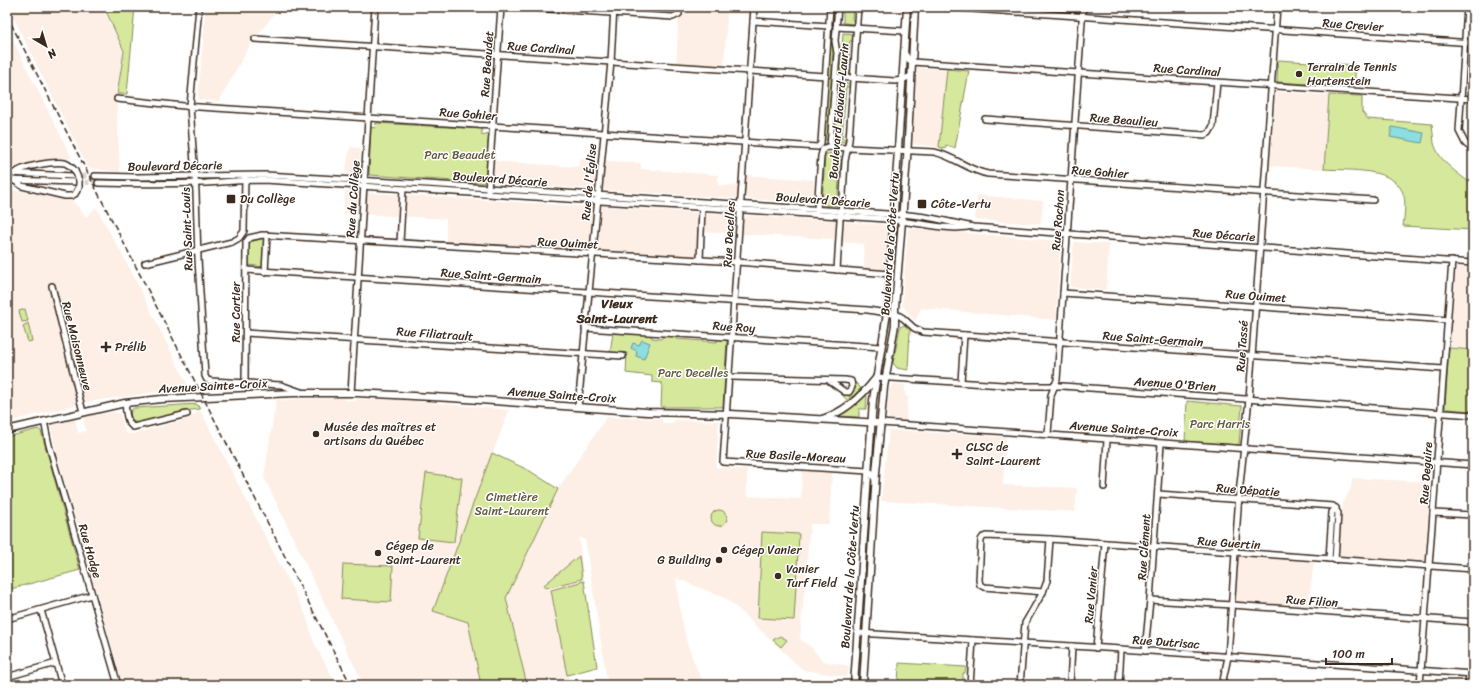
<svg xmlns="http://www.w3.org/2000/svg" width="1480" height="692" viewBox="0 0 1480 692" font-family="Sriracha,sans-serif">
<rect width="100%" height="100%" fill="#fff"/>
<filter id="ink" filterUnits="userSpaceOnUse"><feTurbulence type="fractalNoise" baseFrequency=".025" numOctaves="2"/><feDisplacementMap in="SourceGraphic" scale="8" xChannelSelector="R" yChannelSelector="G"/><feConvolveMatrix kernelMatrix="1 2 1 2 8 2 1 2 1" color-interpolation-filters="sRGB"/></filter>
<g filter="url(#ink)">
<g fill="#fdefe5">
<path d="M8 7H102L123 51 116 92 120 172 88 168Z"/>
<path d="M206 7H277L275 13 251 43 219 101 198 100Z"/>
<path d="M679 7H754V15L727 13 724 70 676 67Z"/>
<path d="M7 29 72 158 31 163 17 167H7Z"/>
<path d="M917 68 947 69 939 147 913 144Z"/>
<path d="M1276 92 1329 95 1324 169 1270 166Z"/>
<path d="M350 147 361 148 358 174 345 173Z"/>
<path d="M580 159 641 163V169L718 175V185L744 186V175L814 180 812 203 494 183V161L578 167Z"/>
<path d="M7 189 72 200 86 217 96 207 129 267 190 390 156 392 87 402 7 422Z"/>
<path d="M345 191 593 207 588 252 446 244V219L343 213Z"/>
<path d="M977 195 1043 201 1041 224 975 220Z"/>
<path d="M602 206 699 213 698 259 597 252Z"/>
<path d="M704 213 836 221 834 239 702 232Z"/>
<path d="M845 222 889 225 885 273 864 270V244L842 242Z"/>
<path d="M908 228 1060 241 1056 320 921 308 915 321 902 305Z"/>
<path d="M1074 242 1109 244 1106 290 1070 287Z"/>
<path d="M1456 267 1473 268V350L1450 348Z"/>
<path d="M894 384 905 385V396L908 397 906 421 890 419 887 416 889 389Z"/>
<path d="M343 398 345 400 355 401 357 399 402 400 509 410 434 611 468 622 481 685H364L350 657 264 477 276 400Z"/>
<path d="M200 410 306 615 314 643 337 685H123L62 472 54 443 51 427 55 424 75 419 78 433 86 431 83 417 115 412 120 414 125 431 127 434H132L188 419Z"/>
<path d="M607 417 662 419V423H673L674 420 719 421 716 467 747 470V496L801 499 802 471 832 473 829 524H810L800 638H799L811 647 823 661 849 666 847 677 803 670 727 599 676 578 681 616 687 643 698 672 706 685H609L606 675 585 539 579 538 584 581 551 590 569 685H527L506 598 558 489Z"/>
<path d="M889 430 1006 437 1003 485 1077 488 1075 512 881 501Z"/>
<path d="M1352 478 1430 482 1425 561 1339 556 1343 503 1351 488Z"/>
<path d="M1235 553 1314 563 1308 607 1232 605Z"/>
</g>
<g fill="#d5e89c" stroke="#88895d">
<path d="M104 7H135L127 94H117L124 51Z"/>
<path d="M833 7H836L827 140H824Z"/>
<path d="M843 7H853L852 19 855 24 843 23Z"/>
<path d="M843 33 855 34 854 41H850L848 70 851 73V76L840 75Z"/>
<path d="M1278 60 1356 65 1354 87 1278 82 1277 81Z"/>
<path d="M947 69 969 71 955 148 946 145 945 149 939 147Z"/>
<path d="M838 83 851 84 850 87H846L842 138 847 139 845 142 837 141 835 137Z"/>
<path d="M1329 95 1362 96V112L1368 119 1432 124C1433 130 1433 137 1434 143 1439 162 1459 174 1473 185V230L1403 226C1404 217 1406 205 1404 196 1396 166 1348 171 1324 169Z"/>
<path d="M376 123 482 129V135L489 133 485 181 483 183 369 175 371 127 375 128Z"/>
<path d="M828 153 841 156 837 206 822 205 825 155Z"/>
<path d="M265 238 263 267 249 265V242Z"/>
<path d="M25 309 28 321 22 322 19 311Z"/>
<path d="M28 323 32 341 28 342 23 326Z"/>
<path d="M904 325 910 330 908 370 897 368 893 363 900 327Z"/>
<path d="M613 333 651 335 652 338 661 339 664 335 676 336V339L717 342V338L727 339 723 407H661L662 383 652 382V376L626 373 627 353 610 352Z"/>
<path d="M1449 348 1473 350V411L1447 409 1445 407Z"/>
<path d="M854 381 861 388 852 397 850 396 849 397 850 399 848 401 841 394 847 395C854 393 857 388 854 381Z"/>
<path d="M866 394 867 396 866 409H859V417L839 416 848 411Z"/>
<path d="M1187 401 1242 406 1239 444 1236 445 1185 441Z"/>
<path d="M197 404 200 409 184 411 141 423 134 422 130 416 131 410 134 408Z"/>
<path d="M38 429 41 431 80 570 7 590V437Z"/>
<path d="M492 453 530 471 558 489 506 598 527 685H481L468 622 433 611Z"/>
<path d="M426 473 462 478 454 542 418 538Z"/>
<circle cx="719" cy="518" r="8"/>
<path d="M762 532 799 534 794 620 758 618Z"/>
<path d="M579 556 582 579 545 588 544 585Z"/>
<path d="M343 564 393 566 391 602 341 599Z"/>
<path d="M584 581 597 667 567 675 551 590Z"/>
<path d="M780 636 787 640 781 647 773 640Z"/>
<path d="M899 663 966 667 965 673H963V685H898Z"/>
</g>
<g fill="#8cdee2" stroke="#6c9694">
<path d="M1392 127 1424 133 1422 143 1390 137Z"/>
<path d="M642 340 650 343 644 359 636 356 637 351 631 348 633 343 639 345Z"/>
</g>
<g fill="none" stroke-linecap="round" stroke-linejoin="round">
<g stroke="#d8d4d2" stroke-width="5" stroke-dasharray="5 2.5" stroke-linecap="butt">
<path d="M74 176H95"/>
<path d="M77 182 98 183"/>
</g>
<g stroke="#3b2a1e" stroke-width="8">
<g id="minor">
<path d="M199 7 190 106 196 192 198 259 205 376 207 380 211 381 281 385 301 392"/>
<path d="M518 7 673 17 679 14V7"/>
<path d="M754 7 723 462 868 471 871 472 875 480"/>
<path d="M944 7 1473 43"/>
<path d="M1467 7 1459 131 1465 143 1473 150"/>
<path d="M753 21 829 26"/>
<path d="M836 27 905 31"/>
<path d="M255 39 826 76"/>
<path d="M904 52 909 60 912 62 1473 99"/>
<path d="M836 77 895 81 902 80 911 76"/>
<path d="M117 99 184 106 818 147 821 143 830 7"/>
<path d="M985 119 1205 135 1209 133 1213 126 1217 82"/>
<path d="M830 147 837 53 835 41 838 7"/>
<path d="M7 173 74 176"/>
<path d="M14 174C22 166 54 161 65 163 70 165 72 167 75 171"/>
<path d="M95 176 137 177 265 175 427 184 887 214C917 213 944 221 973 227L1473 263"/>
<path d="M7 180 77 182"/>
<path d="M13 180 22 186 65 196H71L75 194 79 187"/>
<path d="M98 183C134 184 170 184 206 183 225 182 244 180 264 180L887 219 942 227 956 228 968 227"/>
<path d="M488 191 501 7"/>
<path d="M817 210 821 156 823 149 827 147 934 152C954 156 969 171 988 174L1373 200"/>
<path d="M400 243 403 189"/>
<path d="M700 260 702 207"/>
<path d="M145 263 232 242 239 238 244 231 245 177"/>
<path d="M246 270 868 310 898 315 903 318 914 328 923 332 1443 369"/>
<path d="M837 270 840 220 843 195 845 161 849 140 858 7"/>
<path d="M265 272 267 235"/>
<path d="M52 286 83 412"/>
<path d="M1063 293 1448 320"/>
<path d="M585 328 881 347"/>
<path d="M246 333 623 356"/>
<path d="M730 377 845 380 851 381 852 387 849 392H845L828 380"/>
<path d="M876 377 1019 386H1062L1473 415"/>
<path d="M961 382 964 335"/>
<path d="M245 383 246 242 249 238 262 235 737 262 890 274"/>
<path d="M351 393 375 7"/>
<path d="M125 403C126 411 126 422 133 427L187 414"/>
<path d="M578 407 611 62 614 7"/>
<path d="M44 421 49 445 118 685"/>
<path d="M881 423 1473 465"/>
<path d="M1048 434 1051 395 1057 380 1083 7"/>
<path d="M1104 487 1107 440"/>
<path d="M1158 494 1333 506 1338 513 1335 560"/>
<path d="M1433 513 1473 515"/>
<path d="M1329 559 1332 512 1336 508"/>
<path d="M1043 592 984 587 980 585 979 580 981 540 983 537 986 536 1050 539 1473 569"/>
<path d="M1150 600 1232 605 1473 622"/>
<path d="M41 610 62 685"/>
<path d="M7 619 92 595"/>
<path d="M858 633 1121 649 1473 674"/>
<path d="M1096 648 1105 543"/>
<path d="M1145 651 1150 600 1161 444"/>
<path d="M7 677 56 663"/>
<path d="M970 685 973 640"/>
<path d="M1020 685 1025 623 1043 592 1047 581 1050 539"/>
<path d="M1070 685 1072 646"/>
<path d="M1119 685 1121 649"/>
<path d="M1222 685 1228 657 1239 494 1249 399 1277 7"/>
<path d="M1420 685 1452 261"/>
<path d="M1468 685 1469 674"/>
</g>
</g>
<g stroke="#3b2a1e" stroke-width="9">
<g id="major">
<path d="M822 419C845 412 862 396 876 378"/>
<path d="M7 430 125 403 162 399 294 393H357L451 398 647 412 731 414 881 423"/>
<path d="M854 685 873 400 888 307 907 7"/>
<path d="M863 685 876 473 884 387 895 325V308L907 158 915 7"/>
</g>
</g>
<use href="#minor" stroke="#fff" stroke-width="5"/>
<use href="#major" stroke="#fff" stroke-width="6"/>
<path stroke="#3b2a1e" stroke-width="1.5" stroke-dasharray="6 3" stroke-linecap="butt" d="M7 16 351 685"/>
<g stroke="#3b2a1e" stroke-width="8" stroke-linecap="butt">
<path id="minor-bridge" d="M75 171 79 180V187"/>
</g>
<use href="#minor-bridge" stroke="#fff" stroke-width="5"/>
</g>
</g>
<g fill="#3b2a1e" stroke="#fff" stroke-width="1.5">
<circle cx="1299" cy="74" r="4"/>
<rect x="226" y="194" width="10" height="10" rx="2"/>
<rect x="917" y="199" width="10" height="10" rx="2"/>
<path d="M104 341h4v4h4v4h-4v4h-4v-4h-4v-4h4z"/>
<circle cx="316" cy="434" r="4"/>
<path d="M955 448h4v4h4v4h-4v4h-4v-4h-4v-4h4z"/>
<circle cx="724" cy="550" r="4"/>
<circle cx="378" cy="553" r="4"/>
<circle cx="719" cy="560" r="4"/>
<circle cx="778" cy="576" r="4"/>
</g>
<g text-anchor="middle" stroke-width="3" stroke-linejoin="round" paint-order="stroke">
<g font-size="12" fill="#3b2a1e" stroke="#fff">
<text transform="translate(1353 25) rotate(4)" y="4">Rue Crevier</text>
<text transform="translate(541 48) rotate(4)" y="4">Rue Cardinal</text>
<text transform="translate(487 64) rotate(-86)" y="4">Rue Beaudet</text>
<text transform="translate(1187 70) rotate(4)" y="4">Rue Cardinal</text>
<text transform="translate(839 111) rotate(-85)" y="4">Boulevard Edouard-Laurin</text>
<text transform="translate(468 114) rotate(4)" y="4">Rue Gohier</text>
<text transform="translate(1124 120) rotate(4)" y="4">Rue Beaulieu</text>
<text transform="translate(175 166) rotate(-1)" y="4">Boulevard Décarie</text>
<text transform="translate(1100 172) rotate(4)" y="4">Rue Gohier</text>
<text transform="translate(500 179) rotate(4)" y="4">Boulevard Décarie</text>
<text transform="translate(589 182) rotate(-85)" y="4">Rue de l'Église</text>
<text transform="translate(353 199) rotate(-86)" y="4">Rue du Collège</text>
<text transform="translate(823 200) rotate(4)" y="4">Boulevard Décarie</text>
<text transform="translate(1058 220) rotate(-86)" y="4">Rue Rochon</text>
<text transform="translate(187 229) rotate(-92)" y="4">Rue Saint-Louis</text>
<text transform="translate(729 234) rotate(-87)" y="4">Rue Decelles</text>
<text transform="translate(1224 235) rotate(4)" y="4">Rue Décarie</text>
<text transform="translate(568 243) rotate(3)" y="4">Rue Ouimet</text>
<text transform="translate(890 244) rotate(-86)" y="4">Boulevard de la Côte-Vertu</text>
<text transform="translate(491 276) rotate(4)" y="4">Rue Saint-Germain</text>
<text transform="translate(1256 296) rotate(4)" y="4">Rue Ouimet</text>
<text transform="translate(236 312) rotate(-90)" y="4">Rue Cartier</text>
<text transform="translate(734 327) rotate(4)" y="4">Rue Roy</text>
<text transform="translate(435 334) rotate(4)" y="4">Rue Filiatrault</text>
<text transform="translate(1153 339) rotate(4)" y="4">Rue Saint-Germain</text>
<text transform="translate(77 346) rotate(76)" y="4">Rue Maisonneuve</text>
<text transform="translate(1242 346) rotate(-86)" y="4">Rue Tassé</text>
<text transform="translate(1175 384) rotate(4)" y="4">Avenue O'Brien</text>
<text transform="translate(213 386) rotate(-3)" y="4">Avenue Sainte-Croix</text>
<text transform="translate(562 395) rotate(4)" y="4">Avenue Sainte-Croix</text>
<text transform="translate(1124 429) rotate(4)" y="4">Avenue Sainte-Croix</text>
<text transform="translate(796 456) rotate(3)" y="4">Rue Basile-Moreau</text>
<text transform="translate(1426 473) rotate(-86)" y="4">Rue Deguire</text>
<text transform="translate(1248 490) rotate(4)" y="4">Rue Dépatie</text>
<text transform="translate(1229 543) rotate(4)" y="4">Rue Guertin</text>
<text transform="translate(1144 547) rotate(-86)" y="4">Rue Clément</text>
<text transform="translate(90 551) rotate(74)" y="4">Rue Hodge</text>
<text transform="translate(850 577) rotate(-86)" y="4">Boulevard de la Côte-Vertu</text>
<text transform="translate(1091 595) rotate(-85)" y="4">Rue Vanier</text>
<text transform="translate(1312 601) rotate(4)" y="4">Rue Filion</text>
<text transform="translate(1166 642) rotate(4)" y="4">Rue Dutrisac</text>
</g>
<g font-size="12" fill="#3b2a1e" stroke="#fff" text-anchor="start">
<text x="1307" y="71">Terrain de Tennis<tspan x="1307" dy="14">Hartenstein</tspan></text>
<text x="240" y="203">Du Collège</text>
<text x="931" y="208">Côte-Vertu</text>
<text x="115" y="351">Prélib</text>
<text x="324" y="431">Musée des maîtres et<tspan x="324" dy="14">artisans du Québec</tspan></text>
<text x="966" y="451">CLSC de<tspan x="966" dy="14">Saint-Laurent</tspan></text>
<text x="386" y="550">Cégep de<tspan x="386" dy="14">Saint-Laurent</tspan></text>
<text x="732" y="554">Cégep Vanier</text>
<text x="711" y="564" text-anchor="end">G Building</text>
<text x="786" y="573">Vanier<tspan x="786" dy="14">Turf Field</tspan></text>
</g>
<g font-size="12" fill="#625a3e" stroke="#fff">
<text x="460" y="159">Parc Beaudet</text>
<text x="693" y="377">Parc Decelles</text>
<text x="1220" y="428">Parc Harris</text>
<text x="512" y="501">Cimetière<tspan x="512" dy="14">Saint-Laurent</tspan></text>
</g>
<g font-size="13" font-weight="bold" fill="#3b2a1e" stroke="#fff">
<text x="617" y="308">Vieux<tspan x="617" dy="15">Saint-Laurent</tspan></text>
</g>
</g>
<rect width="1480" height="692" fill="none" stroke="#fff" stroke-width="24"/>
<rect x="12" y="12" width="1456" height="668" fill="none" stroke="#3b2a1e" stroke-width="1.5" filter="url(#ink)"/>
<g transform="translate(46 46) rotate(142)" stroke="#ffffff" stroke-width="3" paint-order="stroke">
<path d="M0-3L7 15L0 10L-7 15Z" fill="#3b2a1e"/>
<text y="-6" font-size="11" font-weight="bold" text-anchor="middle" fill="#3b2a1e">N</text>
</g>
<path d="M1326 658v6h66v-6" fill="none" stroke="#3b2a1e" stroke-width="2"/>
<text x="1332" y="658" font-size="12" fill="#3b2a1e" stroke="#ffffff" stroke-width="3" paint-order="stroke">100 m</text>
</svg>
